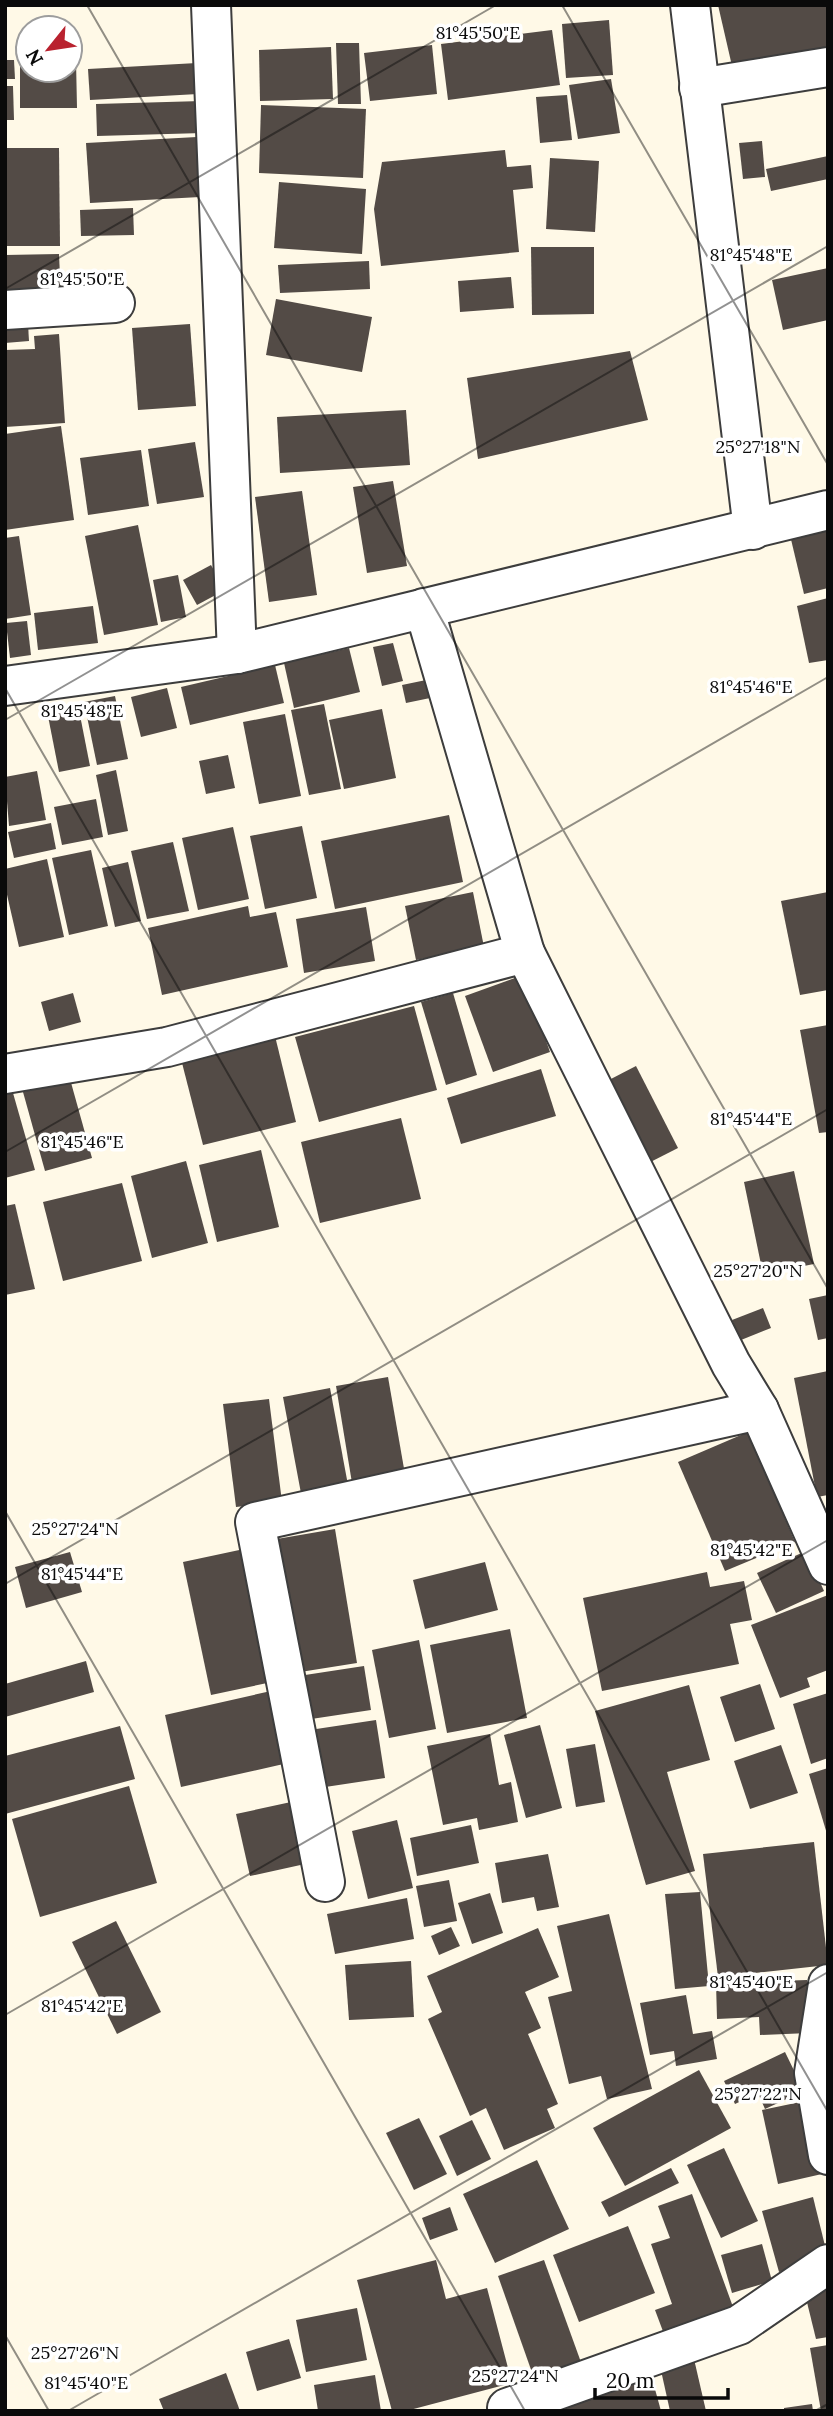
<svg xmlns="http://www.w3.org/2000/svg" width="833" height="2416" viewBox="0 0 833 2416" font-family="Lora,serif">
<rect width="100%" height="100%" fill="#fff9e7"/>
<g fill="#534b46">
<path d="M718 5H828V58L735 79Z"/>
<path d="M609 20 613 75 566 78 562 24Z"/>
<path d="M552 30 560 85 448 100 441 44Z"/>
<path d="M336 43H359L361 104H338Z"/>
<path d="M432 45 437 94 370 101 364 53Z"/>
<path d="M331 47 333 99 260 101 259 50Z"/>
<path d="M5 60H14L15 79H5Z"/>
<path d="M20 60H28V70H70V60H76L77 108H20Z"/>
<path d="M197 63 198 94 90 100 88 69Z"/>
<path d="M611 79 620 133 578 139 569 85Z"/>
<path d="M5 86H13L14 120H5Z"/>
<path d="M567 95 572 140 540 143 536 97Z"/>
<path d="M202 101 203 133 97 136 96 104Z"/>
<path d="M261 105 366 109 363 178 259 173Z"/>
<path d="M197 137 200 197 90 203 86 143Z"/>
<path d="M762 141 765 177 743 179 739 143Z"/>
<path d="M5 148H59L60 246H5Z"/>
<path d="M505 150 507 167 531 165 533 188 513 190 519 252 381 266 374 209 382 162Z"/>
<path d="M828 156V179L771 191 766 169Z"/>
<path d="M550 158 599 161 595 232 546 229Z"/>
<path d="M279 182 366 189 362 254 274 248Z"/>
<path d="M133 208 134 235 81 236 80 210Z"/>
<path d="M531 247H594V314L532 315Z"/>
<path d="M59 254 61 299 5 300V255Z"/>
<path d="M369 261 370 289 280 293 278 265Z"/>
<path d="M828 268V320L783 330 772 280Z"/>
<path d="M511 277 514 308 460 312 458 281Z"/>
<path d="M276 299 372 317 362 372 266 355Z"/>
<path d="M28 324 29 341 5 343V325Z"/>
<path d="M190 324 196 406 138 410 132 328Z"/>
<path d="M59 334 65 423 5 427V350L35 349 34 336Z"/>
<path d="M630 351 648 420 478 459 467 378Z"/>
<path d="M406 410 410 465 280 473 277 417Z"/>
<path d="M61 426 74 520 5 530V434Z"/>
<path d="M195 442 204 497 157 504 148 449Z"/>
<path d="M141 450 149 506 88 515 80 458Z"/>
<path d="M393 481 407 566 367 573 353 487Z"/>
<path d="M302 491 317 595 269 602 255 497Z"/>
<path d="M828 522V588L804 594 789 531Z"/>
<path d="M138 525 158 625 104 635 85 536Z"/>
<path d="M19 536 31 615 5 619V538Z"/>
<path d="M211 565 225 590 197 605 183 580Z"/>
<path d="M178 575 186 617 161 622 153 580Z"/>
<path d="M828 598V660L809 663 797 606Z"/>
<path d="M93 606 98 643 38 650 34 613Z"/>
<path d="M27 621 31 655 10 658 6 623Z"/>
<path d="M393 643 403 681 382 686 373 647Z"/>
<path d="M349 648 360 692 294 708 284 663Z"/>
<path d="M275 665 284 703 190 725 181 687Z"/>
<path d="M431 679 435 697 406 703 402 685Z"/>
<path d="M167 688 177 728 141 737 131 697Z"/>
<path d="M115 696 128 759 97 765 84 702Z"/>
<path d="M324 704 341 789 309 795 291 710Z"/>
<path d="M78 705 90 766 59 772 47 711Z"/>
<path d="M382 709 396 778 344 789 329 720Z"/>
<path d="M285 714 301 796 259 804 243 722Z"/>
<path d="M228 755 235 788 206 794 199 761Z"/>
<path d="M116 770 128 831 108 835 96 775Z"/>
<path d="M37 771 46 820 9 826 5 777Z"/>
<path d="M96 799 103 837 62 845 54 807Z"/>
<path d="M449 815 463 882 335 909 321 841Z"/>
<path d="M51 823 56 849 14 858 8 832Z"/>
<path d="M302 826 317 898 265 909 250 836Z"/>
<path d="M233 827 249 899 198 910 182 838Z"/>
<path d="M173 842 189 911 147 919 131 851Z"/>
<path d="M91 850 108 926 69 935 52 858Z"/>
<path d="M47 859 64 937 19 947 5 886V869Z"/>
<path d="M128 862 141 921 115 927 102 868Z"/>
<path d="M473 892 484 947 416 960 405 906Z"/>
<path d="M828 892V990L800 995 781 901Z"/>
<path d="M248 906 250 917 276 912 288 967 162 995 148 928Z"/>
<path d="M366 907 375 961 304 973 296 919Z"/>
<path d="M523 975 550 1052 493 1072 465 996Z"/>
<path d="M73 993 81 1022 49 1031 41 1002Z"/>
<path d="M453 993 477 1075 446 1085 421 1002Z"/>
<path d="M414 1006 437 1090 319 1122 295 1037Z"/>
<path d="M828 1025V1132L819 1133 800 1030Z"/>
<path d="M275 1036 296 1122 203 1145 181 1059Z"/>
<path d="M636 1066 678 1148 619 1178 578 1096Z"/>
<path d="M541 1069 556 1116 461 1144 447 1098Z"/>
<path d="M70 1079 92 1158 45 1171 23 1092Z"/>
<path d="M11 1086 35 1170 5 1178V1088Z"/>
<path d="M401 1118 421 1199 320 1223 301 1142Z"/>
<path d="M261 1150 279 1227 217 1242 199 1165Z"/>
<path d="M186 1161 208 1243 152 1258 131 1176Z"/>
<path d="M794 1171 814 1264 763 1274 744 1182Z"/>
<path d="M122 1183 142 1261 63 1281 43 1202Z"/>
<path d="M15 1204 35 1289 5 1295V1206Z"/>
<path d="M828 1295V1338L818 1340 809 1299Z"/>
<path d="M763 1308 771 1328 741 1340 732 1320Z"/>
<path d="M828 1371V1495L817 1497 794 1378Z"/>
<path d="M388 1377 406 1480 353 1489 336 1386Z"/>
<path d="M330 1388 350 1496 303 1504 283 1397Z"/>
<path d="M269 1399 282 1502 236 1507 223 1404Z"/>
<path d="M748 1432 795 1542 725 1571 678 1462Z"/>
<path d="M335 1529 357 1663 294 1673 271 1540Z"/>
<path d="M244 1549 272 1682 211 1695 183 1562Z"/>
<path d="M806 1551 824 1591 776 1613 757 1573Z"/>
<path d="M70 1552 82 1592 26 1608 15 1567Z"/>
<path d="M485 1562 498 1610 425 1629 413 1580Z"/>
<path d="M707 1572 710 1587 744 1581 752 1620 730 1624 739 1664 602 1691 583 1598Z"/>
<path d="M828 1595V1670L807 1678 810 1687 780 1698 751 1625Z"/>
<path d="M510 1629 527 1718 447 1733 430 1645Z"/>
<path d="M419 1640 436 1729 389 1738 372 1650Z"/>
<path d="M86 1661 94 1692 5 1717V1684Z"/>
<path d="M364 1666 371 1710 298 1721 292 1677Z"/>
<path d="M760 1684 775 1729 735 1742 720 1697Z"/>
<path d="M689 1685 710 1760 667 1772 695 1871 646 1885 595 1711Z"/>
<path d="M271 1691 288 1763 181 1787 165 1715Z"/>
<path d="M828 1693V1758L811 1764 793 1704Z"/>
<path d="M376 1720 385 1778 312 1789 303 1731Z"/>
<path d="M540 1725 562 1808 526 1818 504 1735Z"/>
<path d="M120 1726 135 1779 5 1814V1756Z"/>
<path d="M490 1734 499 1785 511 1782 518 1822 479 1830 477 1818 443 1825 427 1746Z"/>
<path d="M595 1744 605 1802 576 1807 566 1749Z"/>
<path d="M781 1745 798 1793 750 1809 734 1761Z"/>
<path d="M828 1768V1834H827L809 1774Z"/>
<path d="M129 1786 157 1883 40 1917 12 1819Z"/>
<path d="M291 1802 305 1864 250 1876 236 1814Z"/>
<path d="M397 1820 413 1888 368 1899 352 1831Z"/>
<path d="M471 1825 479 1863 417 1876 410 1838Z"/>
<path d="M814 1842 828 1965 718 1977 703 1854Z"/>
<path d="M548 1854 559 1907 537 1911 534 1897 502 1903 495 1863Z"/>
<path d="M449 1880 457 1921 424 1927 416 1886Z"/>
<path d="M700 1892 709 1986 675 1989 665 1894Z"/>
<path d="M490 1893 503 1933 472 1944 458 1903Z"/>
<path d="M407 1898 414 1939 335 1954 327 1914Z"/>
<path d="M609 1914 652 2089 607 2099 601 2076 569 2084 548 1997 572 1991 557 1926Z"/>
<path d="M116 1921 161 2012 117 2034 72 1942Z"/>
<path d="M451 1927 460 1946 439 1955 431 1936Z"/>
<path d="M538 1928 559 1977 525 1992 541 2028 528 2034 558 2104 547 2109 555 2128 504 2150 486 2108 470 2116 428 2019 442 2012 427 1976Z"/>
<path d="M411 1961 414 2017 349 2020 345 1965Z"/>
<path d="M807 1980 809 2033 760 2035 759 2017 717 2019 716 1983Z"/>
<path d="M686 1995 693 2034 712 2031 717 2059 676 2066 674 2051 650 2055 640 2003Z"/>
<path d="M785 2052 804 2091 765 2109 758 2093 735 2104 724 2081Z"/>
<path d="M699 2070 731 2128 625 2186 593 2128Z"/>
<path d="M805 2101 822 2174 778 2184 762 2110Z"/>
<path d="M419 2118 447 2174 414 2190 386 2133Z"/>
<path d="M472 2120 491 2159 457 2176 439 2136Z"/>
<path d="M724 2148 758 2221 721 2238 687 2165Z"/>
<path d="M537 2160 569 2229 495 2263 463 2194Z"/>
<path d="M671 2168 679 2183 609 2217 601 2202Z"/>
<path d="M692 2194 737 2318 664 2334 655 2310 672 2304 651 2244 670 2238 658 2206Z"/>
<path d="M813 2197 828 2258 779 2272 762 2211Z"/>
<path d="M450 2207 458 2230 430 2240 422 2218Z"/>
<path d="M628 2226 655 2293 579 2322 553 2255Z"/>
<path d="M762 2244 772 2281 732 2293 721 2255Z"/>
<path d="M436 2260 446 2299 487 2288 512 2383 406 2411H392L357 2280Z"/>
<path d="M544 2260 582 2365 535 2381 498 2276Z"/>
<path d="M828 2281V2337L816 2339 803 2286Z"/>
<path d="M357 2308 367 2360 306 2372 296 2320Z"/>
<path d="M289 2339 301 2378 257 2391 246 2352Z"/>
<path d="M828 2345V2411H821L810 2348Z"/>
<path d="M694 2359 706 2411H670L660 2366Z"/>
<path d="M650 2371 661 2411H548Z"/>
<path d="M226 2373 240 2411H164L159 2399Z"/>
<path d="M375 2375 381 2411H318L314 2385Z"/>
<path d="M812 2404 813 2411H784V2408Z"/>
</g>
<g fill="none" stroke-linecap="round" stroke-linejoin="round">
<g stroke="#3d3d3d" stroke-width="42">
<g id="minor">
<path d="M211 5 237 654"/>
<path d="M690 5 753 530"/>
<path d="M699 88 828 67"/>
<path d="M5 310 115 303"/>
<path d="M5 686 237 654 828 510"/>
<path d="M525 953 731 1364 759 1410 828 1565"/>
<path d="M5 1074 167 1047 525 953 424 608"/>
<path d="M325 1882 255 1522 759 1410"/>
<path d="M828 1984 814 2073 828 2155"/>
<path d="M507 2408 739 2325 828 2264"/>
</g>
</g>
<use href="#minor" stroke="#fff" stroke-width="38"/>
</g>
<path fill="none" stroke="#0a0a0a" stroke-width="2" stroke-opacity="0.45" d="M87 5 828 1289M562 5 828 465M5 289 496 5M5 688 828 2112M5 720 828 246M5 1152 828 677M5 1511 525 2411M5 1584 828 1109M5 2015 828 1540M5 2335 49 2411M68 2411 828 1972M815 2411 828 2404"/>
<g font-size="18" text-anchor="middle" fill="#0a0a0a" stroke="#fff" stroke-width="7" stroke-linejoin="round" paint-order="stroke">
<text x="478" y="39">81°45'50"E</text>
<text x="751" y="261">81°45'48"E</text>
<text x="82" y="285">81°45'50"E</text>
<text x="758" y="453">25°27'18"N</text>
<text x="751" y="693">81°45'46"E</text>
<text x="82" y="717">81°45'48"E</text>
<text x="751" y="1125">81°45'44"E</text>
<text x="82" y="1148">81°45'46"E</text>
<text x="758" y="1277">25°27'20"N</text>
<text x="75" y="1535">25°27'24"N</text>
<text x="751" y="1556">81°45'42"E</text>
<text x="82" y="1580">81°45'44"E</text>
<text x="751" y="1988">81°45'40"E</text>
<text x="82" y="2012">81°45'42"E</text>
<text x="758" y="2100">25°27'22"N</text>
<text x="75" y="2359">25°27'26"N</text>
<text x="515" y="2382">25°27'24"N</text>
<text x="86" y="2389">81°45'40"E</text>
</g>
<rect width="833" height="2416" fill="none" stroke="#0a0a0a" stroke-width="14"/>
<g transform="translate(49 49) rotate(240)"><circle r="33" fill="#ffffff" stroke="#9d9d9d" stroke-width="2"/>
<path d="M0-5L12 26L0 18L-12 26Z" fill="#b9222f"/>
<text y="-10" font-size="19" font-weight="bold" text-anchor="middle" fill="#0a0a0a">N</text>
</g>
<path d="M595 2388v10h133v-10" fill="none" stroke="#0a0a0a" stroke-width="3.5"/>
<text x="606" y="2388" font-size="21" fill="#0a0a0a" stroke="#ffffff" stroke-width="5" paint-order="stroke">20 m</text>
</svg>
